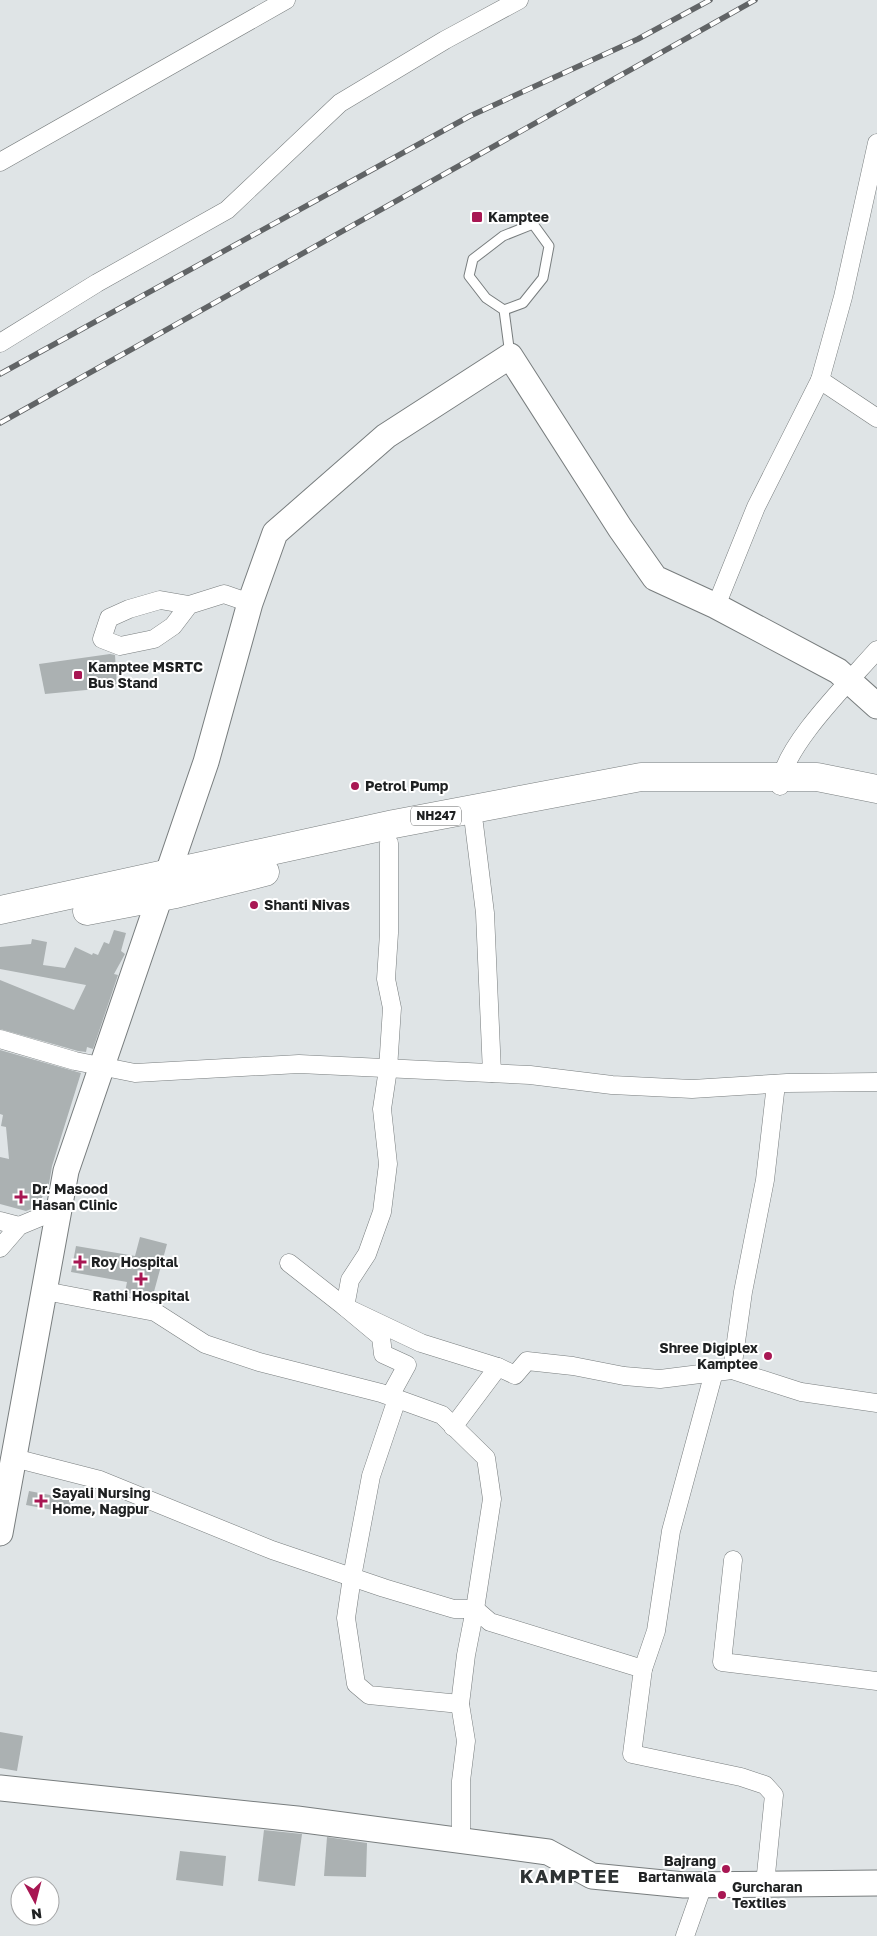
<svg xmlns="http://www.w3.org/2000/svg" width="877" height="1936" viewBox="0 0 877 1936" font-family="'Golos Text',sans-serif">
<rect width="100%" height="100%" fill="#dfe4e6"/>
<g fill="#abb1b2">
<path d="M110 654 115 655 117 687 45 694 39 664Z"/>
<path d="M114 930 126 933 121 951 125 954 114 974 118 975 93 1049 87 1047 86 1052 78 1051 0 1029V980L74 1010 86 985 0 969V947L31 944 32 939 47 942 43 965 65 968 75 947 92 955 93 953 98 955 104 942 109 944Z"/>
<path d="M0 1050 81 1073 52 1166 47 1196 43 1195 39 1206 26 1211 0 1204V1157L9 1159 6 1127 1 1126 3 1115 0 1114Z"/>
<path d="M140 1237 167 1244 152 1299 125 1292 127 1282 71 1272 76 1246 135 1256Z"/>
<path d="M29 1491 71 1499 69 1513 26 1505Z"/>
<path d="M0 1732 23 1736 17 1771 0 1768Z"/>
<path d="M264 1830 302 1834 295 1886 258 1881Z"/>
<path d="M327 1837 367 1843 366 1877 324 1876Z"/>
<path d="M180 1851 226 1856 223 1886 176 1880Z"/>
</g>
<g fill="none" stroke-linecap="round" stroke-linejoin="round">
<g stroke="#787d7e" stroke-width="11">
<path id="lane" d="M504 310 523 303 543 278 549 246 533 224 503 236 473 259 469 276 486 298 504 310 510 355"/>
</g>
<g stroke="#787d7e" stroke-width="19">
<g id="street">
<path d="M0 162 286 0"/>
<path d="M0 343 97 283 227 210 340 103 445 40 519 0"/>
<path d="M820 380 843 297 877 143"/>
<path d="M189 605 173 626 154 639 120 646 102 639 109 618 129 609 160 600 189 605 224 594 250 603"/>
<path d="M716 606 756 507 820 380 877 418"/>
<path d="M780 786C782 747 851 680 877 650"/>
<path d="M474 824 485 913 492 1073"/>
<path d="M389 843V933L386 979 392 1008 388 1069 382 1109 388 1164 382 1212 367 1254 350 1280 345 1307 381 1337 383 1354 407 1365 390 1396"/>
<path d="M0 1039 75 1061 135 1073 299 1064 530 1075 612 1085 692 1089 787 1083 877 1082"/>
<path d="M0 1221 19 1226"/>
<path d="M0 1248 19 1226 60 1209"/>
<path d="M289 1263 345 1307 421 1343 498 1367"/>
<path d="M732 1370 743 1292 765 1180 776 1084"/>
<path d="M397 1399 371 1476 352 1577 346 1618 356 1684 369 1695 460 1704"/>
<path d="M453 1427 498 1367 515 1375 527 1361 573 1366 624 1376 660 1379 732 1370 801 1392 877 1403"/>
<path d="M14 1458 100 1480 272 1550 384 1588 454 1609H475L492 1499 486 1458 442 1415 381 1393 259 1362 205 1344 155 1312 45 1291"/>
<path d="M733 1560 722 1662 877 1681"/>
<path d="M643 1669 656 1631 671 1531 714 1372"/>
<path d="M461 1840V1781L466 1741 460 1704 466 1655 475 1609 490 1622 643 1669 632 1754 741 1777 765 1785 774 1795 765 1884"/>
<path d="M685 1936 703 1885"/>
</g>
</g>
<g stroke="#787d7e" stroke-width="27">
<g id="secondary">
<path d="M0 1533 66 1171 206 762 250 603 275 533 386 436 510 356 620 528 655 578 716 606 838 671 877 706"/>
<path d="M0 1788 297 1819 548 1852 592 1876 684 1885 877 1883"/>
</g>
</g>
<g stroke="#787d7e" stroke-width="29">
<g id="highway">
<path d="M0 910 394 824 641 777H817L877 789"/>
<path d="M87 911 176 894 265 872"/>
</g>
</g>
<use href="#lane" stroke="#fff" stroke-width="9"/>
<use href="#street" stroke="#fff" stroke-width="18"/>
<use href="#secondary" stroke="#fff" stroke-width="25"/>
<use href="#highway" stroke="#fff" stroke-width="28"/>
<g stroke="#616466" stroke-width="5.5">
<g id="rail">
<path d="M0 374 470 116 638 39 710 0"/>
<path d="M0 423 755 0"/>
</g>
</g>
<use href="#rail" stroke="#fff" stroke-width="4" stroke-dasharray="11" stroke-linecap="butt"/>
</g>
<g fill="#a81753" stroke="#fff" stroke-width="2">
<rect x="471" y="211" width="12" height="12" rx="2.5"/>
<rect x="73" y="670" width="10" height="10" rx="2.5"/>
<circle cx="355" cy="786" r="5"/>
<circle cx="254" cy="905" r="5"/>
<path d="M18.5 1189.5h5v5h5v5h-5v5h-5v-5h-5v-5h5z"/>
<path d="M77.5 1254.5h5v5h5v5h-5v5h-5v-5h-5v-5h5z"/>
<path d="M138.5 1271.5h5v5h5v5h-5v5h-5v-5h-5v-5h5z"/>
<circle cx="768" cy="1356" r="5"/>
<path d="M38.5 1493.5h5v5h5v5h-5v5h-5v-5h-5v-5h5z"/>
<circle cx="726" cy="1869" r="5"/>
<circle cx="722" cy="1895" r="5"/>
</g>
<g text-anchor="middle" stroke-width="4" stroke-linejoin="round" paint-order="stroke">
<rect fill="#fff" stroke="#626464" stroke-width="1" x="411" y="806.5" width="50" height="19" rx="4"/>
<g font-size="12" font-weight="bold" fill="#1f2122">
<text x="436" y="820">NH247</text>
</g>
<g font-size="14" font-weight="bold" fill="#1f2122" stroke="#fff" text-anchor="start">
<text x="488" y="222">Kamptee</text>
<text x="88" y="672">Kamptee MSRTC<tspan x="88" dy="16">Bus Stand</tspan></text>
<text x="365" y="791">Petrol Pump</text>
<text x="264" y="910">Shanti Nivas</text>
<text x="32" y="1194">Dr. Masood<tspan x="32" dy="16">Hasan Clinic</tspan></text>
<text x="91" y="1267">Roy Hospital</text>
<text x="141" y="1301" text-anchor="middle">Rathi Hospital</text>
<text x="758" y="1353" text-anchor="end">Shree Digiplex<tspan x="758" dy="16">Kamptee</tspan></text>
<text x="52" y="1498">Sayali Nursing<tspan x="52" dy="16">Home, Nagpur</tspan></text>
<text x="716" y="1866" text-anchor="end">Bajrang<tspan x="716" dy="16">Bartanwala</tspan></text>
<text x="732" y="1892">Gurcharan<tspan x="732" dy="16">Textiles</tspan></text>
</g>
<g font-size="19" font-weight="bold" letter-spacing="1" fill="#2e3334" stroke="#fff">
<text x="570" y="1883">KAMPTEE</text>
</g>
</g>
<g transform="translate(35 1901) rotate(173)"><circle r="24" fill="#ffffff" stroke="#a5a6a7"/>
<path d="M0-4L9 19L0 12L-9 19Z" fill="#a81753"/>
<text y="-8" font-size="14" font-weight="bold" text-anchor="middle" fill="#1f2122">N</text>
</g>
</svg>
